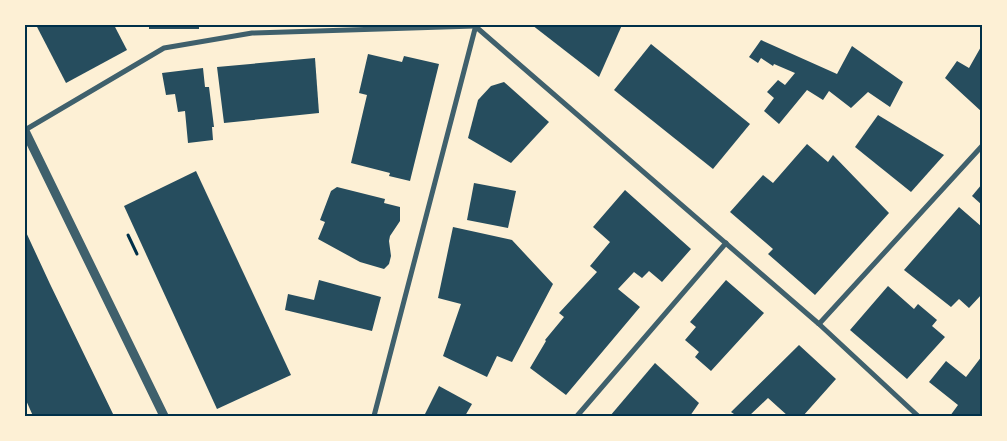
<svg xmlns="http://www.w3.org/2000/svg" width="1007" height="441" viewBox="0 0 1007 441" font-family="'PT Sans',sans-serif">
<rect width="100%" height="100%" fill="#fdf0d5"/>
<g fill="#264d5e">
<path d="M36 25H114L127 50 66 83Z"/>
<rect x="149" y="25" width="50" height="4"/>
<path d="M532 25H622L599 77Z"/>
<path d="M761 40 837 74 852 46 903 82 890 107 868 92 851 108 829 91 823 100 807 90 779 124 764 111 774 98 767 92 778 80 785 85 795 73 774 64 773 66 761 58 758 63 749 57Z"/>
<path d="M651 44 750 124 713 169 614 90Z"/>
<path d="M982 45V112L945 78 957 61 969 68Z"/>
<path d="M368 54 402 62 404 56 439 64 410 181 389 176 390 173 351 163 367 95 359 93Z"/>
<path d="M315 58 319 113 224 123 217 67Z"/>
<path d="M203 68 205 87H209L214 127H212L213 140 188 143 185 111 178 112 175 94 166 95 162 73Z"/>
<path d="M504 82 549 122 511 163 468 138 478 100 491 86Z"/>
<path d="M878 115 944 155 911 192 855 147Z"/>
<path d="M807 144 828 162 833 155 889 213 815 295 768 254 773 249 730 212 763 175 773 183Z"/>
<path d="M196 171 291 375 217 409 124 206Z"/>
<path d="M474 183 516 191 508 228 467 220Z"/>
<path d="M982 184V205L972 196Z"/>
<path d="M337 187 385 199 384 203 400 207V221L390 236 389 241 391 256 389 264 384 269 360 262 318 239 325 222 320 220 331 191Z"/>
<path d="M625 190 691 249 662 282 649 271 642 278 634 272 618 289 640 307 566 395 530 368 546 341 545 340 564 317 559 313 597 272 590 266 610 242 593 227Z"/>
<path d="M959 207 982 227V294L969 308 959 299 951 307 904 270Z"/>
<path d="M453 227 512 240 553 284 512 362 497 356 487 377 443 356 461 304 438 298Z"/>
<path d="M25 230 50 284 114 416H33L25 398Z"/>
<path d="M319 280 381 297 372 331 285 310 288 294 314 300Z"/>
<path d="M726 280 764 313 711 371 695 357 699 352 685 340 696 327 690 322Z"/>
<path d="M888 286 914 309 918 304 937 320 932 326 945 337 907 379 850 330Z"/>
<path d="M799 345 836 379 803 416H788L768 398 749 416H737L731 412Z"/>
<path d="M982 356V416H950L958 405 929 382 946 361 966 377Z"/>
<path d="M655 363 699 403 690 416H610Z"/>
<path d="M439 386 472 404 465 416H424Z"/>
</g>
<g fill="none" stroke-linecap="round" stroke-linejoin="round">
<path stroke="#003049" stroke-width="3" d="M128 235 137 254"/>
<g stroke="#3f606c" stroke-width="5">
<path d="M475 26 819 324 918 416"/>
<path d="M25 130 164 48 252 33 475 26"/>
<path d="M819 324 982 146"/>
<path d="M374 416 476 25"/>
<path d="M577 416 726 243"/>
</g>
<path stroke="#3f606c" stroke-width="9" d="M25 131 164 416"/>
</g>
<rect width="1007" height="441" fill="none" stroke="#fdf0d5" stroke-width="52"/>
<rect x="26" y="26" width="955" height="389" fill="none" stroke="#003049" stroke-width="2"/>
</svg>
